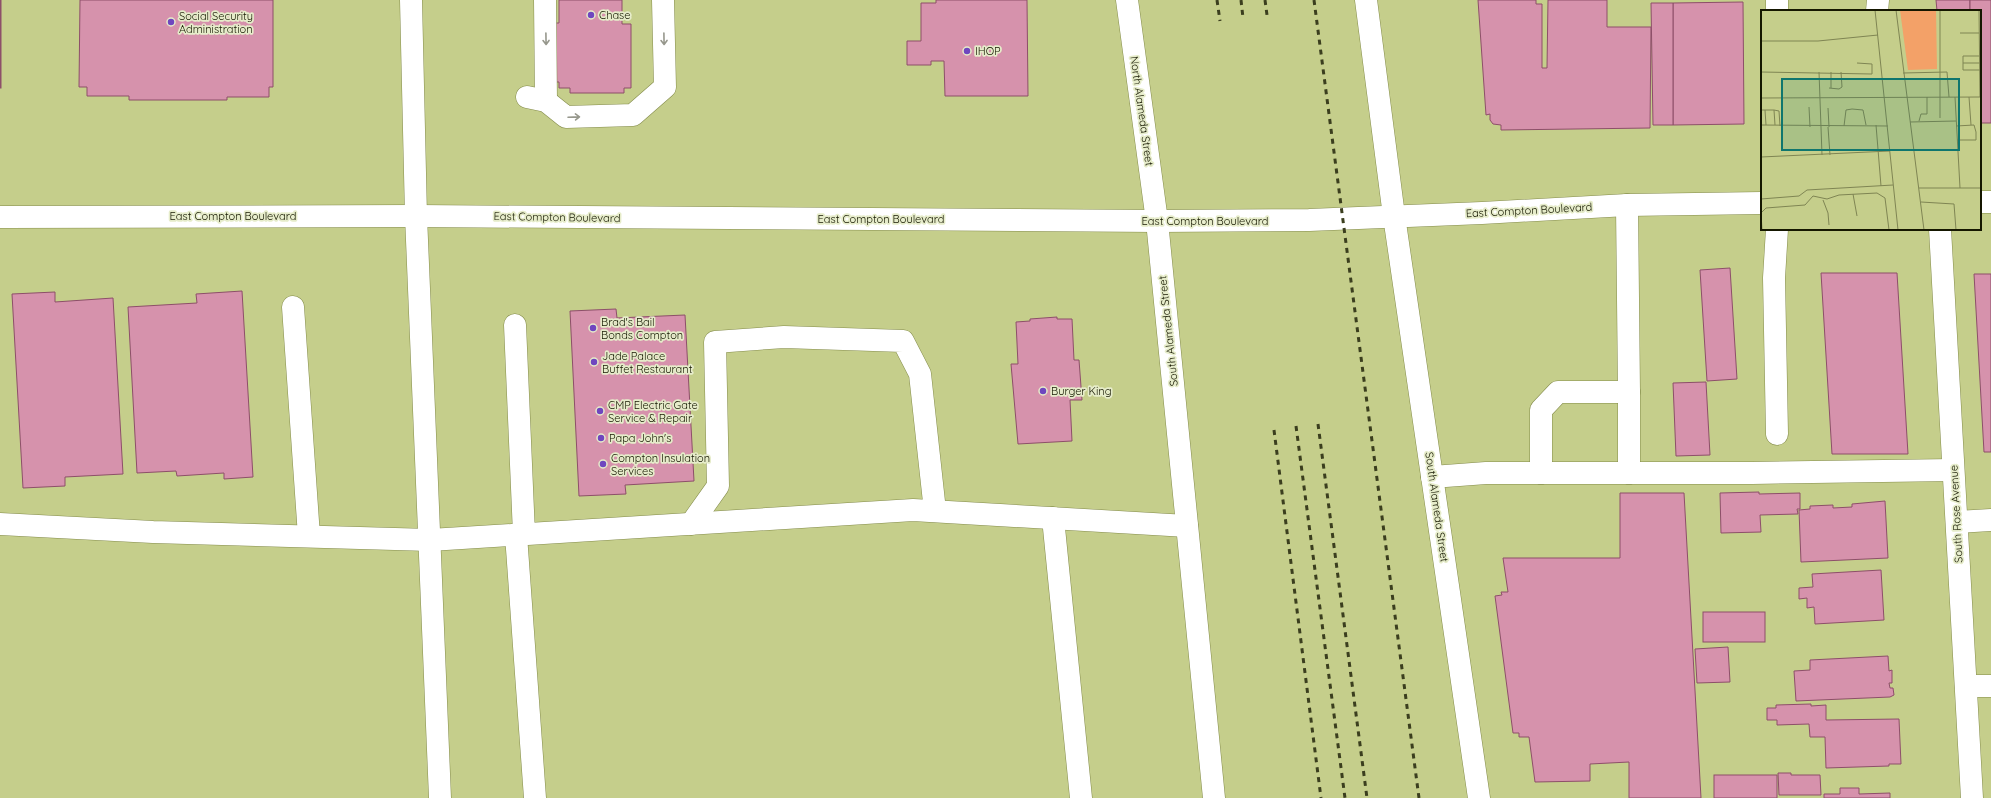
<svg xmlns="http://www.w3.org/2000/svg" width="1991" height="798" viewBox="0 0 1991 798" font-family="Quicksand,sans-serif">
<rect width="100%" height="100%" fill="#c5ce8b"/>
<g fill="#d692ac" stroke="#8d4f69">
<rect x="0" y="0" width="1" height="88"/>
<path d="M80 0H273V87H269V97H227V100H129V96H87V87H79Z"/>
<path d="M559 0H622V24H631V88H624V93H570V88H559V82H551L552 23H559Z"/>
<path d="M936 0H1027L1028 96H945L944 61H931V65H907V41H921V3H936Z"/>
<path d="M1478 0H1536V4H1542V68H1547L1548 0H1607V27H1651L1650 128 1501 130V125L1493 124 1490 120V114L1486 115Z"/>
<path d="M1936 0H1970V11H1937Z"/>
<path d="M1970 0H1991V123H1980V11H1970Z"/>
<path d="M1743 2 1744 124 1673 125V3Z"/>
<path d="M1651 3H1673V125H1653Z"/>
<path d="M1730 268 1737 379 1707 381 1700 270Z"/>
<path d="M1821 273H1897L1908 454H1832Z"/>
<path d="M1974 274H1991V452H1984Z"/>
<path d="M242 291 253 477 224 479V473L177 476 176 471 137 473 128 307 197 303 196 294Z"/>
<path d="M55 292V302L113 298 123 474 65 477V486L23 488 12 294Z"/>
<path d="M616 309 617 318 685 315 694 481 625 485 626 494 579 496 570 311Z"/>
<path d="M1057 317V319H1072L1074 360H1079L1082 400H1070L1072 441 1018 444 1011 364H1018L1016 322 1030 321V319Z"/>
<path d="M1706 382 1710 455 1676 456 1673 383Z"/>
<path d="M1759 492V494L1800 493V509H1797L1798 514 1760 515 1761 532 1721 533 1720 493Z"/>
<path d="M1620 493H1684L1701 798H1629V762L1590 764V781L1535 782 1529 737H1519V733H1513L1495 596 1502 595 1501 592H1508L1503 558H1620Z"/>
<path d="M1885 501 1888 558 1801 562 1799 510 1810 509V506L1833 505V508L1852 507V504Z"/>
<path d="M1881 570 1884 620 1815 624 1814 607 1807 608V598L1799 599V588L1813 587 1812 574Z"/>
<rect x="1703" y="612" width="62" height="30"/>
<path d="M1728 647 1730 682 1697 683 1695 649Z"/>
<path d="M1888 656 1889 671 1892 670V683H1889L1890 688H1893L1894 695 1890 697 1796 701 1794 671 1810 670V660Z"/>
<path d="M1811 704V706L1826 705V720L1899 719 1901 764H1889V766L1826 768 1825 737H1810L1809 724 1777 725V720H1767V708H1776V705Z"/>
<path d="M1778 773H1791V775H1820L1821 795H1779Z"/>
<rect x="1714" y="775" width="63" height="23"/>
<path d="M1840 788H1859V794L1890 793V798H1824V794H1840Z"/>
</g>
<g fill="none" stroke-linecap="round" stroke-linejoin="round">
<g stroke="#848c4b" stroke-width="23">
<g id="minor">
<path d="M411 0 416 216 440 798"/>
<path d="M545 0 546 101"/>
<path d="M1366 0 1394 216 1479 798"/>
<path d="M1777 0V11"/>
<path d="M1877 11 1878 0"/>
<path d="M527 97 546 101 566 117 633 115 665 87 663 0"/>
<path d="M1777 229 1774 278 1777 434"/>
<path d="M1940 229 1972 798"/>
<path d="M293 307 309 536"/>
<path d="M515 325 524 534"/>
<path d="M1629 392V473"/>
<path d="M1541 473V410L1558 392H1629L1627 205"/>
<path d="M1432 477 1486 473H1752L1953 470"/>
<path d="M1053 518 1081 798"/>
<path d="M1957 522 1991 520"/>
<path d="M0 524 153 532 430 540 913 510 1187 526"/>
<path d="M691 524 718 486 715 342 784 337 903 341 920 374 935 511"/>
<path d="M516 535 535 798"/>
<path d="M1966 686H1991"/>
</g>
</g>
<g stroke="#848c4b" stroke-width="23">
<g id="major">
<path d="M1127 0 1157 221 1214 798"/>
<path d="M1980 202H1991"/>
<path d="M0 217 416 216 1157 221 1309 220 1482 213 1627 205 1762 203"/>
</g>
</g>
<use href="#minor" stroke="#fff" stroke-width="22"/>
<use href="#major" stroke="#fff" stroke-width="22"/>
<g stroke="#3b3e1e" stroke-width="3" stroke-dasharray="5 5" stroke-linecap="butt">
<path d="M1217 0 1220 21"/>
<path d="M1241 0 1243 18"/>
<path d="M1265 0 1267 15"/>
<path d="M1314 0 1419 798"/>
<path d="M1318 424 1367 798"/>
<path d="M1296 426 1345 798"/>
<path d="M1274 430 1321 798"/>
</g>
</g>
<defs><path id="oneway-shaft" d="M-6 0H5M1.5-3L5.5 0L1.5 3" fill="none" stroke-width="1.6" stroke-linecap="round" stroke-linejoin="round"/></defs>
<g stroke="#96978c">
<use href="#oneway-shaft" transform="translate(546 39) rotate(89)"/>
<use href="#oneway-shaft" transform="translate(664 39) rotate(89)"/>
<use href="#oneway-shaft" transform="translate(574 117) rotate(-2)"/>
</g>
<g fill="#6f46bf" stroke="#e6ecca" stroke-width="1.5">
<circle cx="591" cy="15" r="4"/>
<circle cx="171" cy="22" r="4"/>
<circle cx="967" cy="51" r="4"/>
<circle cx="593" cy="328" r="4"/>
<circle cx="594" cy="362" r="4"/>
<circle cx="1043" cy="391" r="4"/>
<circle cx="600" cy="411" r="4"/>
<circle cx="601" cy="438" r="4"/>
<circle cx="603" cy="464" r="4"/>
</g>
<g text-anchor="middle" stroke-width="3.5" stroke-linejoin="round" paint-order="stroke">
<g font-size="11" fill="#151700" stroke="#e6ecca" text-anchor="start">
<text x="599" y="19">Chase</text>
<text x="179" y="20">Social Security<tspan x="179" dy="13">Administration</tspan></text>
<text x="975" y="55">IHOP</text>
<text x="601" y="326">Brad's Bail<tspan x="601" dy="13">Bonds Compton</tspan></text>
<text x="602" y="360">Jade Palace<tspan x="602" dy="13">Buffet Restaurant</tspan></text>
<text x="1051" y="395">Burger King</text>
<text x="608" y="409">CMP Electric Gate<tspan x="608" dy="13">Service &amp; Repair</tspan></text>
<text x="609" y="442">Papa John's</text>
<text x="611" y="462">Compton Insulation<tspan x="611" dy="13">Services</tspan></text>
</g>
<g font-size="11" fill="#151700" stroke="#e6ecca">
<text transform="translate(1142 111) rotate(82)" y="4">North Alameda Street</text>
<text transform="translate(1529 210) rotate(-3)" y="4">East Compton Boulevard</text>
<text x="233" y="220">East Compton Boulevard</text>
<text transform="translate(557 217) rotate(1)" y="4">East Compton Boulevard</text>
<text x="881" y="223">East Compton Boulevard</text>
<text x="1205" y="225">East Compton Boulevard</text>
<text transform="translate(1168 331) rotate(-96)" y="4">South Alameda Street</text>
<text transform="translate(1437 507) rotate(82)" y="4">South Alameda Street</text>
<text transform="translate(1956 514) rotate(-93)" y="4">South Rose Avenue</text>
</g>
</g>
<g transform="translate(1761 10)">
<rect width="220" height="220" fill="#c5ce8b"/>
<path d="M139 0H175L176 59 147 60Z" fill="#f3a168"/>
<path fill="none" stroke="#7f8553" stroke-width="1" d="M114 0 137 220M135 0 163 220M179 0V108M218 0 219 87M199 23H218M0 31H57L117 25M219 46H202V60H219M202 53H219M0 62 111 64V54L96 53M58 62 61 145M70 62V78M142 63 186 62 188 87M68 78 78 79 81 77 80 62M194 87 199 178M208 87 210 115M0 88 220 87M48 97 49 117M67 98 68 117M0 100H13L14 115M4 100 5 115M13 100 18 101 19 116M158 111 160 104H166V87M149 112 195 111M0 115 127 116M115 115 120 176M83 116 85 100 91 99 102 100 105 115M195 116 213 115 215 122V130H196M67 117 69 145M0 147 129 141M158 178H220M92 184 96 206M0 189 38 186 46 180 132 175M62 190 67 203 68 215M160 192 193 194 195 220M1 220 0 203 5 198 44 195 52 186 66 189 78 185 116 183 124 188 128 220"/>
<path fill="#0f766e" fill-opacity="0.15" stroke="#0f766e" stroke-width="2" d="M21 69H198V140H21Z"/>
<rect width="220" height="220" fill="none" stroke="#151700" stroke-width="2"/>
</g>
</svg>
